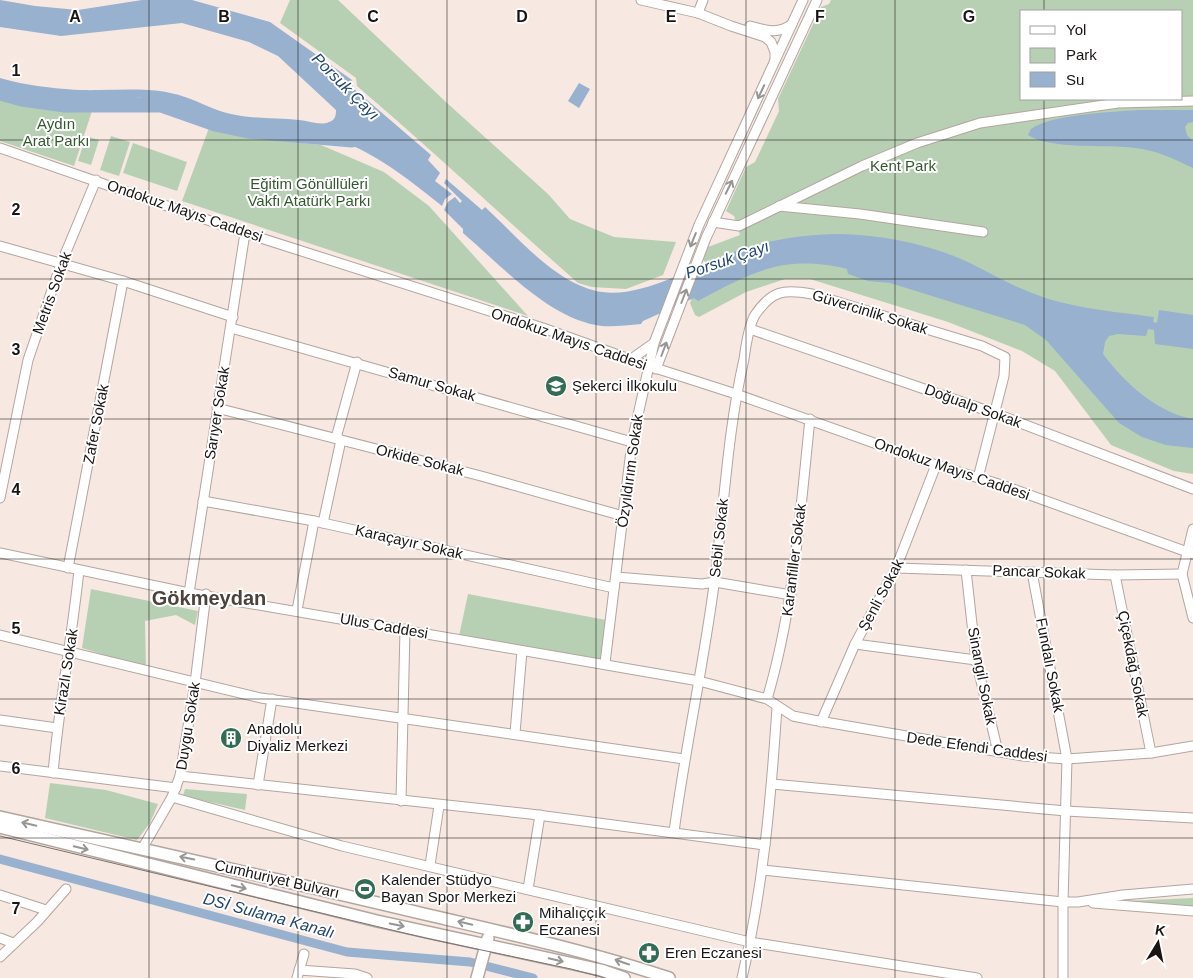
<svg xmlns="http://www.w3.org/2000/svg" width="1193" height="978" viewBox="0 0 1193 978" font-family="Helvetica,sans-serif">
<rect width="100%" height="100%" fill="#f7e8e2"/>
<g fill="#b7d0b4" fill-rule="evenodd">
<path d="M290 0H338L447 103 548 194 570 219 614 237 676 242 663 275 626 289 592 287 578 283C504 218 432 150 357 86L356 78 280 23Z"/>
<path d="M831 0H1193V474L1174 471 1111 445 1055 371 1022 351 948 322 810 279H785L746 292 699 317 695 315 690 303 706 264 703 259 708 247 740 235 734 216 726 211 746 167 755 162 779 111 778 99 821 7 829 4ZM1022 11H1182V99H1022Z"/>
<path d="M0 95 24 103 92 111 74 166 0 141Z"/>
<path d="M209 128 257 138 321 145 384 172 429 206 528 316 182 201Z"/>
<path d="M86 136 99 140 91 165 78 161Z"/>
<path d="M111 136 130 142 119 176 100 170Z"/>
<path d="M133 143 187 162 177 191 123 173Z"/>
<path d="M91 589 198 611 195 625 176 615 145 621 146 668 82 648Z"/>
<path d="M468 594 606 620 601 659 459 636Z"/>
<path d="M50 783 106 790 158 804 150 823 137 840 45 818Z"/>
<path d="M185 789 247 794 245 810 183 796Z"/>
<path d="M1193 898V909L1124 901Z"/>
</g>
<g fill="#97b1cf">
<path d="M0 0 35 6 78 10 142 0H192L270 22 352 80 353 88 431 155 428 160 440 173 435 181 452 194 445 199 442 206C406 177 365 144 319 135 289 129 258 135 229 125 200 116 174 101 143 98 128 97 112 101 97 101 66 101 30 97 0 88V78C25 86 71 91 98 90 128 90 156 87 185 97 200 102 215 111 231 114 254 119 276 118 299 120 309 121 321 126 329 122 335 120 336 116 336 110L278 56 249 42 182 23 61 36 0 27Z"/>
<path d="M579 83 590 89 579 108 568 101Z"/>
<path d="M1139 110H1193V122L1188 123 1185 127 1187 135 1193 141V168C1174 159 1156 150 1135 148 1108 144 1050 150 1028 135L1031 129C1052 114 1112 112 1139 110Z"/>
<path d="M446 179 482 210 485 207C518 237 556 285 602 292 641 298 694 267 731 253 763 241 803 234 838 234 883 235 930 244 970 263 989 272 1006 283 1025 290 1065 308 1110 311 1154 317L1153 322 1157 323 1159 310 1193 315V349L1155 344 1154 330 1148 329 1146 336 1118 334 1109 336 1105 342 1103 354C1125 383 1156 412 1193 419V448L1166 445 1142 437 1119 423 1046 340 1025 325 890 283 868 281 848 274 847 269C784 254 752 272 698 301L694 298 643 321 641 324C628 325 614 327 602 326 550 320 502 266 463 233V229L444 210 448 202 455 197 460 203 462 201 444 183Z"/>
</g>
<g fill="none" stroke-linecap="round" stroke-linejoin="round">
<path stroke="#97b1cf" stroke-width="9" d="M0 859 347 952 470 962 533 978"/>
<path stroke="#97b1cf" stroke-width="15" d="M0 93 22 99 65 105H161L215 124 248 131 352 140"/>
<g stroke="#b3a59f" stroke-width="11">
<g id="minor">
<path d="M641 0 698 13 731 26 765 37 771 42 775 52V60"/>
<path d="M698 13 703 0"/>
<path d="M750 26C764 30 779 35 792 24"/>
<path d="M0 148 245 233 543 328 649 366 736 394 936 465 1002 485 1193 554"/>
<path d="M779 206 860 214 983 232"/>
<path d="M713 222 739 226 862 166 917 143 980 123 1118 103 1193 101"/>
<path d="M0 246 123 281 233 317"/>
<path d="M231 328 632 442"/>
<path d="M750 329 994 413 1193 489"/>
<path d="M630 360 654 343 699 225 803 0"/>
<path d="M656 369 706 238 817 0"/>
<path d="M217 408 481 476 623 516"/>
<path d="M336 438 357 362"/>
<path d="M0 498 28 360 61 264 96 180"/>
<path d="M203 501 314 521 614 588"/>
<path d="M323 523 341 440"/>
<path d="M1193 529 1182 574 1193 618"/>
<path d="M0 553 189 593 699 681 767 699 793 716 813 720 1023 756 1067 759 1151 753 1193 746"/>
<path d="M68 568 123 281"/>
<path d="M896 568 1115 575 1182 574"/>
<path d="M966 570 976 660 998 752"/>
<path d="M1032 572 1067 759 1063 902V978"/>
<path d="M1115 575 1151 753"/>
<path d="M616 577 702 584 715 582 791 595"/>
<path d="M189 593 245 233"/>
<path d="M297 610 314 521"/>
<path d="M0 635 261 698 684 759"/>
<path d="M855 644 976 660"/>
<path d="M605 663 632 442 654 343"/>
<path d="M767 699C794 608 800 513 810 419"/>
<path d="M0 720 57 728"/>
<path d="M821 722 855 644 896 568 936 465"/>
<path d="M515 733 522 651"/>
<path d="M0 766 176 788"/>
<path d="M53 773C59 705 72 638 79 570"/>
<path d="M180 776 530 814 765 845"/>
<path d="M772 784 1066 811 1193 818"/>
<path d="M258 785 272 699"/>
<path d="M172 797 342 846 750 942 977 978"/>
<path d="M401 801 405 629"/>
<path d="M674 832C685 749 703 668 714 585 724 510 727 434 744 359 746 346 748 327 755 315 772 290 784 289 812 294L982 346 1005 357 1004 376 978 478"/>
<path d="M142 849 172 797 180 776 195 683 206 594"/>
<path d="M430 865 439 806"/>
<path d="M763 870 1063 902H1078L1123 895 1193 889"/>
<path d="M528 889 540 815"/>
<path d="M0 895 46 910"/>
<path d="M1093 903 1193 911"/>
<path d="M0 938 13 943"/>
<path d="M0 957 37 922 66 889"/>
<path d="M299 970 355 974 367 978"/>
<path d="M297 978 304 954"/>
<path d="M742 978C763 889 771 799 777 707"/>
</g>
</g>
<g stroke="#b3a59f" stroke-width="14">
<g id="major">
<path d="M0 817C141 849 283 880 424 914 506 933 588 951 669 978"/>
<path d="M0 827 377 921 601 970 624 978"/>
<path d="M477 978 488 938"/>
</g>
</g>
<use href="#minor" stroke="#fff" stroke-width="9"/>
<use href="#major" stroke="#fff" stroke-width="11"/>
<path stroke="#7d7470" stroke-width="1" d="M0 836 425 938 571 969 605 978"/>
</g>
<defs><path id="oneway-shaft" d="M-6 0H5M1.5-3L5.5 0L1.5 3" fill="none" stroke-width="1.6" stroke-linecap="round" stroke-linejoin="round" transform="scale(1.25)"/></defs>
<g stroke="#989695">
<use href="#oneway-shaft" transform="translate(761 92) rotate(115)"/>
<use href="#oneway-shaft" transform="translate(729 187) rotate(-64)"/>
<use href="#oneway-shaft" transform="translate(693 240) rotate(112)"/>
<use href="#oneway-shaft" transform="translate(684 296) rotate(-69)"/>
<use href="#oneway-shaft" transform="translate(664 349) rotate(-69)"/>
<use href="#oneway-shaft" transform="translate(29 824) rotate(-167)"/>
<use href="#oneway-shaft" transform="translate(81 848) rotate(14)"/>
<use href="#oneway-shaft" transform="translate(187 858) rotate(-169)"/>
<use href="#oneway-shaft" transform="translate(239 887) rotate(14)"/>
<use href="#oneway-shaft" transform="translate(465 923) rotate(-167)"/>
<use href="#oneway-shaft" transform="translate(397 925) rotate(12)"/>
<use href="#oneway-shaft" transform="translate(556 960) rotate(13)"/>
<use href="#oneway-shaft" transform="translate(622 962) rotate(-161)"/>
</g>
<path fill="none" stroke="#1a1513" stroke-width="1" stroke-opacity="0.55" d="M149 0V978M298 0V978M447 0V978M596 0V978M746 0V978M895 0V978M1044 0V11M1044 99V978M0 140H1193M0 279H1193M0 419H1193M0 559H1193M0 699H1193M0 838H1193"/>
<defs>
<g id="school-disc" transform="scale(1.125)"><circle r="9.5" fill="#336c54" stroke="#fff"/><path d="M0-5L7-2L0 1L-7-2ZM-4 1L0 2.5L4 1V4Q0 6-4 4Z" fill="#fff"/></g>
<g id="building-disc" transform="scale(1.125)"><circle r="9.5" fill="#336c54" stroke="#fff"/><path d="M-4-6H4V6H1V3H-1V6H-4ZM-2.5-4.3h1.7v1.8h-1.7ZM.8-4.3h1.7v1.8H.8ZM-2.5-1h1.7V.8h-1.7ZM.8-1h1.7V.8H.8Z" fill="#fff"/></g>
<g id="stadium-disc" transform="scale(1.125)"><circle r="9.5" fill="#336c54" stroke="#fff"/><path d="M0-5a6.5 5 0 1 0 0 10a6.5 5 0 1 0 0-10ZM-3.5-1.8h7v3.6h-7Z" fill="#fff"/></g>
<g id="pharmacy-disc" transform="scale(1.125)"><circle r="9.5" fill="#336c54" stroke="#fff"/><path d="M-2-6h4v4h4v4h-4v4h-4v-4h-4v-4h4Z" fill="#fff"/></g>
</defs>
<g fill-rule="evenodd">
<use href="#school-disc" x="556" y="386"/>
<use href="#building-disc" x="231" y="738"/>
<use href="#stadium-disc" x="365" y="889"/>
<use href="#pharmacy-disc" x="523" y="922"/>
<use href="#pharmacy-disc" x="649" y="953"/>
</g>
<g text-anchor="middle" stroke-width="4" stroke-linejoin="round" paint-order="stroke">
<g font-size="15" fill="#32592d" stroke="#fff">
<text x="56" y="129">Aydın<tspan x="56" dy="17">Arat Parkı</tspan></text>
<text x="903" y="171">Kent Park</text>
<text x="309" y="189">Eğitim Gönüllüleri<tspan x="309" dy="17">Vakfı Atatürk Parkı</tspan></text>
</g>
<g font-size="15" fill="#1a1513" stroke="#fff">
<text transform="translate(185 211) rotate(19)" y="5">Ondokuz Mayıs Caddesi</text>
<text transform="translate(52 293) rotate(-70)" y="5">Metris Sokak</text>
<text transform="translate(870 312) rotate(17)" y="5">Güvercinlik Sokak</text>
<text transform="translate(569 339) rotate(19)" y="5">Ondokuz Mayıs Caddesi</text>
<text transform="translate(432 384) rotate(16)" y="5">Samur Sokak</text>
<text transform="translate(973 406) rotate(20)" y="5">Doğualp Sokak</text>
<text transform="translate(217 413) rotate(-81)" y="5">Sarıyer Sokak</text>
<text transform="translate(96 424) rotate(-79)" y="5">Zafer Sokak</text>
<text transform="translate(420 460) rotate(14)" y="5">Orkide Sokak</text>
<text transform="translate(952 469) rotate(19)" y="5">Ondokuz Mayıs Caddesi</text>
<text transform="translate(630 471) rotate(-82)" y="5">Özyıldırım Sokak</text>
<text transform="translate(719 538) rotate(-84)" y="5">Sebil Sokak</text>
<text transform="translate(409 542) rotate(13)" y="5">Karaçayır Sokak</text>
<text transform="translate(794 560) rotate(-83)" y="5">Karanfiller Sokak</text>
<text transform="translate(1039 572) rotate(2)" y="5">Pancar Sokak</text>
<text transform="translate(881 595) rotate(-62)" y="5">Şenli Sokak</text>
<text transform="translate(384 626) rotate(10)" y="5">Ulus Caddesi</text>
<text transform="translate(1133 664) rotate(79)" y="5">Çiçekdağ Sokak</text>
<text transform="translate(1050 665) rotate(79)" y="5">Fundalı Sokak</text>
<text transform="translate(66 672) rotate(-81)" y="5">Kirazlı Sokak</text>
<text transform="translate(982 676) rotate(79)" y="5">Sinangil Sokak</text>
<text transform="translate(188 726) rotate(-81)" y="5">Duygu Sokak</text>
<text transform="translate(977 747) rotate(8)" y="5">Dede Efendi Caddesi</text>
<text transform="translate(277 879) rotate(13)" y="5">Cumhuriyet Bulvarı</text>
</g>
<g font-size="15" fill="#1a1513" stroke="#fff" text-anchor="start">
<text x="572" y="391">Şekerci İlkokulu</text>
<text x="247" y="734">Anadolu<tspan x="247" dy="17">Diyaliz Merkezi</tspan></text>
<text x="381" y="885">Kalender Stüdyo<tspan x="381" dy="17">Bayan Spor Merkezi</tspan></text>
<text x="539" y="918">Mihalıççık<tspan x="539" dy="17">Eczanesi</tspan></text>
<text x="665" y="958">Eren Eczanesi</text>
</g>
<g font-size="16" font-style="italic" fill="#1f456e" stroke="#fff">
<text transform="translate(346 86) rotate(45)" y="6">Porsuk Çayı</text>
<text transform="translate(727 259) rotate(-19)" y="6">Porsuk Çayı</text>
<text transform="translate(269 915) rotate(15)" y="6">DSİ Sulama Kanalı</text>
</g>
<g font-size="20" font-weight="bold" fill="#4d413c" stroke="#fff">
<text x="209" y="605">Gökmeydan</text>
</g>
</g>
<g font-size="16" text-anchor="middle" font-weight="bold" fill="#1a1513" stroke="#fff" stroke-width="4" stroke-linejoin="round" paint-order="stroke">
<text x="75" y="22">A</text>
<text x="224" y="22">B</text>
<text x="373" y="22">C</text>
<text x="522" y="22">D</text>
<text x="671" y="22">E</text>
<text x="820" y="22">F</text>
<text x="969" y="22">G</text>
<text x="16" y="76">1</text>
<text x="16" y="215">2</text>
<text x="16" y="355">3</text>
<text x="16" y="495">4</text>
<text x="16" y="634">5</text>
<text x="16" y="774">6</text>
<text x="16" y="914">7</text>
</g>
<rect x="1020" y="10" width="162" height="90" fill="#ffffff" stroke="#a3a1a1"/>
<rect x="1030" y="26" width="25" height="8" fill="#ffffff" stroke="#a3a1a1"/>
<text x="1066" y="35" font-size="15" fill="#1a1513">Yol</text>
<rect x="1030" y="48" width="25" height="15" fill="#b7d0b4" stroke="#a3a1a1"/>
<text x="1066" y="60" font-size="15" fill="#1a1513">Park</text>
<rect x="1030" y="72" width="25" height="15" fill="#97b1cf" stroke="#a3a1a1"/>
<text x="1066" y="85" font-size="15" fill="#1a1513">Su</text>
<g transform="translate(1158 943) rotate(10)" stroke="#ffffff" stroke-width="4" paint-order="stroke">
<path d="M0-4L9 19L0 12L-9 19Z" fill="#1a1513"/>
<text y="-8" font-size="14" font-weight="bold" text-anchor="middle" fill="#1a1513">K</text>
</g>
</svg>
